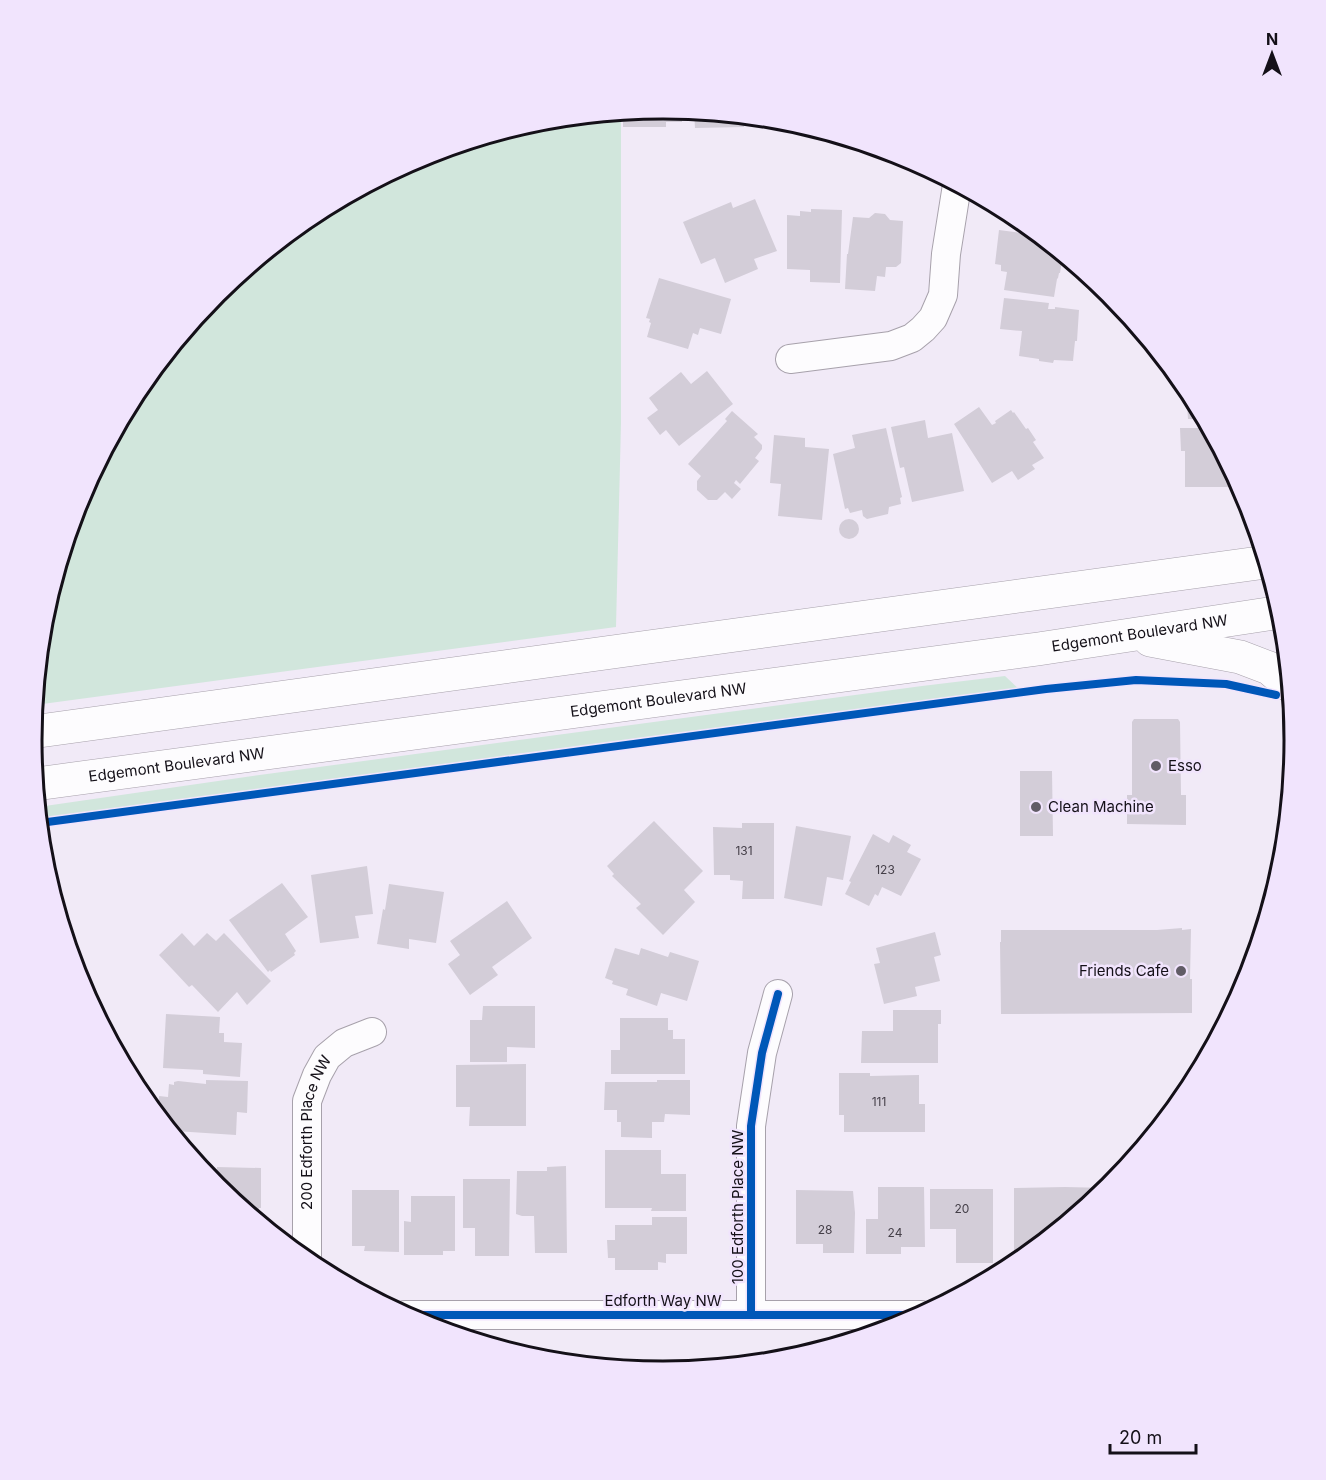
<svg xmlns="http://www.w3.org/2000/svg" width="1326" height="1480" viewBox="0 0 1326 1480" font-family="Inter,sans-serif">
<rect width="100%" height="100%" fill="#f1eaf7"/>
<g fill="#d1e6dc">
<path d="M621 113V423L616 627 35 705 44 616 80 498 138 389 217 293 312 215 422 156 540 121Z"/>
<path d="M1005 676 1020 690 39 820 38 807 267 774 922 686Z"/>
</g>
<g fill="#d3cdd8">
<path d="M663 109 682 110V122H666V127H623V112Z"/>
<path d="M694 112 744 116V127L695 128Z"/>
<path d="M755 199 777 251 754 259 758 269 725 283 715 258 701 264 683 222 731 202 733 208Z"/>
<path d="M811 209 842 210 840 283 810 282V270L787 269V215L800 216V211L811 212Z"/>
<path d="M1005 210 1014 215 1028 226 1003 221Z"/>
<path d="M875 213 885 214 890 220 903 221 901 263 896 267H886L885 277 877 276 875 291 845 289 847 254H848L853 217 869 218Z"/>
<path d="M999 230 1038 235 1063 255 1060 273H1059L1058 278 1057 279 1054 297 1004 290 1007 272 1001 271V265L995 264Z"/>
<path d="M659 278 731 299 721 334 700 328 698 335 693 333 688 349 647 337 651 323 649 322 650 319 646 318Z"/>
<path d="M1004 298 1049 303 1048 309H1055V307L1079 310 1077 341H1075L1073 361 1054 360 1053 363 1039 361V359L1019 356 1022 331 1000 329Z"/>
<path d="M707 371 733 404 679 446 666 430 660 435 647 418 658 410 649 398 681 372 691 384Z"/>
<path d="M1184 384 1188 389 1204 419H1188L1187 404 1181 397V386Z"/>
<path d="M979 407 992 425 996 423 995 421 1011 410 1013 413 1014 412 1026 429 1028 428 1036 440 1033 442 1044 458 1032 465 1035 469 1018 480 1012 471 992 483 954 424Z"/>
<path d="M732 411 758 434 754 437 762 445V449L755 458 759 461 740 484 736 480 734 483 741 489 732 499 725 492 717 500H708L697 490V481L701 476 688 464 727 421 725 419Z"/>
<path d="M925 420 928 438 952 433 964 491 912 502 904 467 900 468 891 427Z"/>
<path d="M886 428 902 497 900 498 901 504 889 507 888 514 867 519 863 516 862 510 850 513 848 508 845 509 833 454 855 448 852 435Z"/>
<path d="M1180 428H1209L1231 469V487H1185V451H1181Z"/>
<path d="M774 435 805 438V447L829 449 822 520 778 516 781 484 770 483Z"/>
<circle cx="849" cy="529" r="10"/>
<path d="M1134 719H1178L1180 722 1181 795H1186V825L1127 824V795H1132V722Z"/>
<path d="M1020 771H1052L1053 836H1020Z"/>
<path d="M654 821 703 871 684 890 695 902 663 935 636 908 641 904 612 876 614 874 607 866Z"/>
<path d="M742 823H774V899H742L743 881 730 880V875H714L713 827 742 828Z"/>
<path d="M796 826 851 836 843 880 827 877 822 906 784 898Z"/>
<path d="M873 834 889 843 893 835 911 845 907 852 921 859 901 896 882 887 878 896 875 894 869 906 845 894 851 882 849 881Z"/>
<path d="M367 866 373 914 355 916 359 938 320 943 311 875Z"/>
<path d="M282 883 308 917 285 934 296 951 294 953 295 955 271 972 270 970 268 972 229 920Z"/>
<path d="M389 884 444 892 436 943 409 939V949L377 944 383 909 385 910Z"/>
<path d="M507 901 532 938 492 967 498 975 470 995 448 964 460 955 450 941Z"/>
<path d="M1182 928V930L1191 929 1190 979H1192V1013L1001 1014 1000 942H1001V930H1157Z"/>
<path d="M935 932 941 955 934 957 940 981 915 987 917 996 884 1004 874 964 880 963 876 948Z"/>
<path d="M182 933 194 946 207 933 216 941 224 933 271 981 247 1005 237 992 218 1012 192 985 189 987 159 955Z"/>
<path d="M615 948 639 955 641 948 668 957 670 952 699 961 687 1001 661 993 657 1006 626 995 628 989 612 984 613 981 605 978Z"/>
<path d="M483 1006H535V1048L507 1047V1062H470V1020H482Z"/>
<path d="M893 1010H941V1024H938V1063H861L862 1031H893Z"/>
<path d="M166 1014 220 1017 219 1033H224V1042L242 1043 240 1077 203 1074V1070L163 1068Z"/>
<path d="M620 1018H668V1030H673V1039H685V1074H611V1050H620Z"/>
<path d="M526 1064V1126H469L470 1107H456V1065Z"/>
<path d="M839 1073H870V1076L919 1075V1104H925V1132H844V1115H839Z"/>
<path d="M206 1080 248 1081 247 1113 237 1112 236 1135 175 1131V1129H171L172 1117H167V1114H158L159 1096 168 1097 169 1084 174 1085V1082L178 1081 206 1084Z"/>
<path d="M657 1080H690V1115L665 1114 664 1122H652V1138L621 1137V1122H617V1110H604L605 1082H657Z"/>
<path d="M605 1150H661V1174H686V1211H651L652 1208H605Z"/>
<path d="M566 1166 567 1253H535L534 1216H522L516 1214 517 1171H547V1167Z"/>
<path d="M217 1167 261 1168V1208H259V1221L217 1187Z"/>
<path d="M463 1179H510L509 1256H475V1228H463Z"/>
<path d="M878 1187H924L925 1247H901V1254H866V1219H878Z"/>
<path d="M1065 1187 1108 1188 1014 1265V1188Z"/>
<path d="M930 1189H993V1263H956V1229H930Z"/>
<path d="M352 1190H399V1252L364 1251 365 1246H352Z"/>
<path d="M796 1190 853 1191 855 1213 854 1253H823V1244H796Z"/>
<path d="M411 1196H455V1251H443V1255H404V1221L411 1222Z"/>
<path d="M652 1217H687V1254H666V1263L658 1262V1270H615V1258H608L607 1240H615V1225H652Z"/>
</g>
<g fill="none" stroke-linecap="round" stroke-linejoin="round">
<g stroke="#a7a1ab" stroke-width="30">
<g id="street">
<path d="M790 359 891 346 912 338 923 329 933 318 943 295 946 254 957 185"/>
<path id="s1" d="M307 1261V1101L317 1075 327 1057 344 1043 372 1032"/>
<path d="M405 1315H921"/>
<path d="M751 1315V1126L762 1053 778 994"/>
</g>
</g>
<g stroke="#a7a1ab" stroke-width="34">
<g id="secondary">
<path d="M1150 640 1240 657 1269 668 1289 685"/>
<path d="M32 732 1266 562"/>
<path id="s2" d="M36 784 1038 649 1281 612"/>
</g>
</g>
<use href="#street" stroke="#fdfcfe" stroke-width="28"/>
<use href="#secondary" stroke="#fdfcfe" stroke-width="33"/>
<g stroke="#f1e4fd" stroke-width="11">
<g id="cycleway">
<path d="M40 823 1046 689 1136 680 1226 684 1276 695"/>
<path d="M405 1315H921"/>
<path d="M751 1315V1126L762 1053 778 994"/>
</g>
</g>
<use href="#cycleway" stroke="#0057b8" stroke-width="8"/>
</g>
<g fill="#615c66" stroke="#f1e4fd" stroke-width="2">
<circle cx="1156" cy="766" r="6"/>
<circle cx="1036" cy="807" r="6"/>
<circle cx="1181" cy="971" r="6"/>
</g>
<g text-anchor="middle" stroke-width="5" stroke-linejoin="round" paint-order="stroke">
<g font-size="12" fill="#443f48">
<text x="744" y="855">131</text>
<text x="885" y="874">123</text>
<text x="879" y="1106">111</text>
<text x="962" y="1213">20</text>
<text x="825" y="1234">28</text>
<text x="895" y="1237">24</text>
</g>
<g font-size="15" fill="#141018" stroke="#f1e4fd">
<text dy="5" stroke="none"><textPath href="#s2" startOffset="1114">Edgemont Boulevard NW</textPath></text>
<text dy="5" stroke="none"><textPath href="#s2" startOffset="628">Edgemont Boulevard NW</textPath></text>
<text dy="5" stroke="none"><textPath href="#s2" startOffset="142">Edgemont Boulevard NW</textPath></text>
<text dy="5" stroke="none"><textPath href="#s1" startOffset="130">200 Edforth Place NW</textPath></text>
<text transform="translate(738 1207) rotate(-90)" y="5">100 Edforth Place NW</text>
<text x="663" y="1306">Edforth Way NW</text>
</g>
<g font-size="15" fill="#141018" stroke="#f1e4fd" text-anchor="start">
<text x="1168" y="771">Esso</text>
<text x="1048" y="812">Clean Machine</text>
<text x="1169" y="976" text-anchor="end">Friends Cafe</text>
</g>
</g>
<path d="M0 0H1326V1480H0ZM42 740a621 621 0 1 1 1242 0a621 621 0 1 1-1242 0Z" fill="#f1e4fd" fill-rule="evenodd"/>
<path fill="none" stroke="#141018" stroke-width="3" d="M42 740a621 621 0 1 1 1242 0a621 621 0 1 1-1242 0Z"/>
<g transform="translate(1272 54)" stroke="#f1e4fd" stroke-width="4.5" paint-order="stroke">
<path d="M0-4.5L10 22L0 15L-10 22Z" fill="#141018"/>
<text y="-9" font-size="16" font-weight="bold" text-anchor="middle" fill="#141018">N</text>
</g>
<path d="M1110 1444v9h86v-9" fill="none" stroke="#141018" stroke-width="3"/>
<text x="1119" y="1444" font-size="18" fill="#141018" stroke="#f1e4fd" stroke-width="4.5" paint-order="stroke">20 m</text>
</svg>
